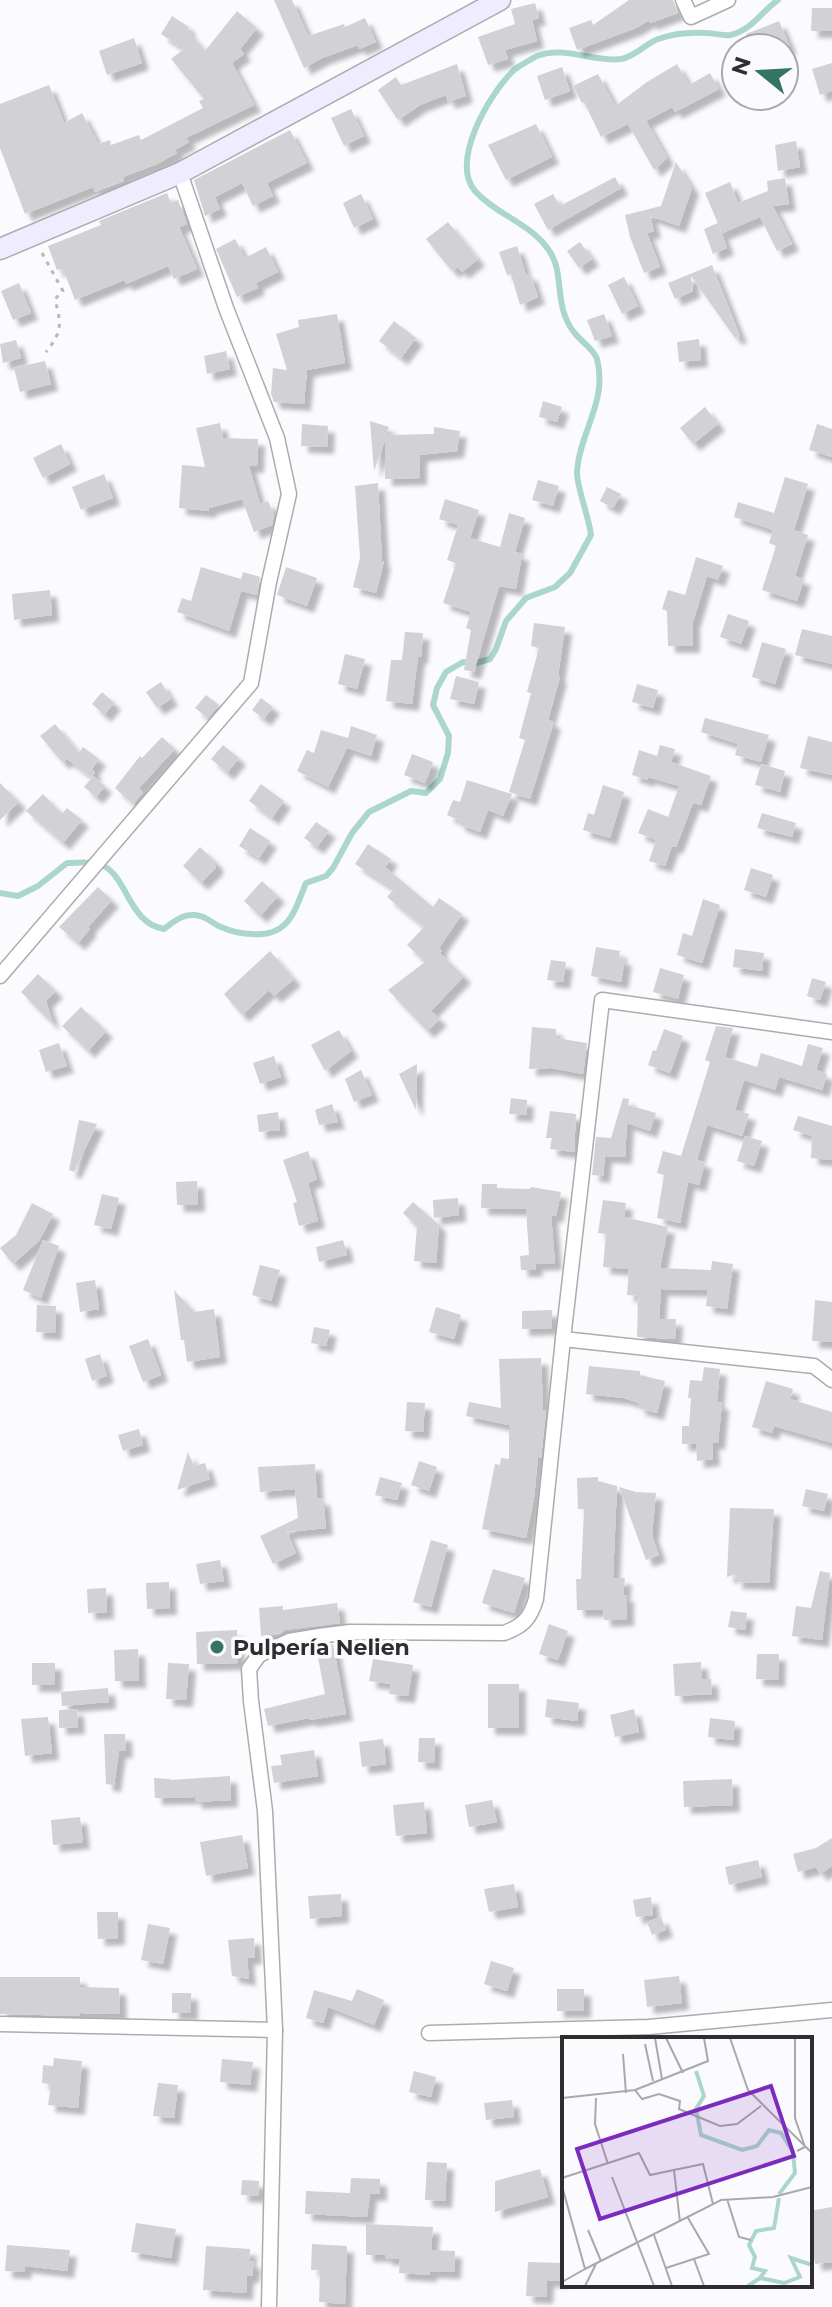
<svg xmlns="http://www.w3.org/2000/svg" width="832" height="2307" viewBox="0 0 832 2307" font-family="Montserrat,sans-serif">
<defs>
<filter id="shadow"><feDropShadow dx="7" dy="7" stdDeviation="2" flood-color="#0004"/></filter>
</defs>
<rect width="100%" height="100%" fill="#fbfbfe"/>
<g fill="none" stroke-linecap="round" stroke-linejoin="round">
<path stroke="#abd7ca" stroke-width="6" d="M0 893 18 896 38 886 67 863C77 863 89 861 99 864 128 873 127 923 164 929 172 923 181 915 192 915 204 914 211 923 221 927 230 931 242 934 252 934 289 937 294 912 306 883L326 876 333 868 352 833 369 812 411 791 426 793 440 779 448 753 449 736 433 705 437 688 446 672 463 662 476 663 490 659 496 649 506 621 526 598 555 587 570 573 591 535C589 517 576 485 577 471 580 431 608 401 597 359 594 349 580 341 574 332 570 328 567 321 565 316 557 296 562 270 550 252 533 224 496 215 475 191 450 161 489 95 512 72 518 66 530 60 537 56 563 45 595 63 621 59 636 56 645 44 658 39 672 34 691 32 706 33 714 33 723 36 730 35 751 31 762 11 778 0"/>
</g>
<g fill="#d2d1d6" filter="url(#shadow)">
<path d="M274 0H292L308 36 344 24 345 27 365 18 376 42 359 49 358 45 322 58 304 68Z"/>
<path d="M629 0H673L678 13 650 23 649 20 636 28 577 50 569 28 591 20 593 25Z"/>
<path d="M535 3 539 18 532 20 537 41 505 50 508 59 488 65 478 37 515 24 511 9Z"/>
<path d="M812 8H832V31H811Z"/>
<path d="M237 11 257 28 240 49 244 54 232 63 254 105 186 138 189 142 175 150 177 153 157 164 123 177 124 181 95 192 93 187 25 214 0 148V104L49 85 64 123 82 113 98 144 110 140 111 145 139 135 141 140 203 108 199 101 204 99 171 59 184 49 161 34 172 16 189 27 187 30 205 51Z"/>
<path d="M779 21 790 48H751L746 34Z"/>
<path d="M134 38 142 63 107 75 99 51Z"/>
<path d="M832 63V91L820 95 812 69Z"/>
<path d="M457 64 466 96 448 102 446 95 420 105 398 120 378 90 396 77 401 85Z"/>
<path d="M677 64 689 85 710 73 719 89 675 112 672 107 646 121 667 158 654 170 628 124 601 137 584 102 582 103 573 86 598 74 615 106 647 82Z"/>
<path d="M562 67 570 91 545 100 537 76Z"/>
<path d="M351 109 364 136 344 146 331 118Z"/>
<path d="M536 124 552 157 506 180 488 145Z"/>
<path d="M290 130 307 163 267 183 273 196 253 206 242 183 215 197 220 209 205 216 194 180Z"/>
<path d="M796 141 800 167 778 171 775 145Z"/>
<path d="M676 162 692 188 679 226 650 216 654 231 647 233 660 267 644 273 630 237 625 215 661 206Z"/>
<path d="M615 177 621 188 548 230 534 204 553 194 560 206Z"/>
<path d="M785 178 789 204 773 206 792 244 777 251 760 217 722 233 705 193 730 182 738 203 768 191 767 181Z"/>
<path d="M167 193 171 203 178 200 187 224 179 227 197 269 174 279 168 266 126 284 124 280 75 300 63 269 57 270 48 246 101 225 99 221Z"/>
<path d="M361 194 373 219 354 228 343 203Z"/>
<path d="M448 222 478 259 462 272 458 267 452 271 426 239Z"/>
<path d="M718 223 727 248 713 254 704 229Z"/>
<path d="M235 239 245 258 266 247 278 272 256 283 258 288 237 297 216 249Z"/>
<path d="M580 242 592 259 579 268 567 251Z"/>
<path d="M517 246 526 275 530 273 538 297 520 305 511 274 507 275 499 252Z"/>
<path d="M712 265 740 336 735 338 691 276 693 291 675 299 668 283Z"/>
<path d="M624 277 638 306 622 314 608 285Z"/>
<path d="M19 283 31 313 13 320 1 291Z"/>
<path d="M337 314 345 363 307 370 304 404 274 402 271 394 273 368 287 370 276 334 299 327 298 320Z"/>
<path d="M604 314 612 336 595 341 587 320Z"/>
<path d="M394 321 416 338 401 358 379 341Z"/>
<path d="M699 339 701 360 679 362 677 342Z"/>
<path d="M16 340 21 358 3 363 0 344Z"/>
<path d="M226 351 230 369 207 374 204 356Z"/>
<path d="M45 361 51 384 20 392 14 368Z"/>
<path d="M543 401 562 407 557 422 539 417Z"/>
<path d="M705 407 718 424 693 444 680 428Z"/>
<path d="M370 421 389 427 386 435 434 434V427L460 431 457 451 420 455V478L385 479V440L374 471Z"/>
<path d="M220 423 223 438 258 439 257 466H249L260 504 268 501 274 515 272 525 254 532 242 499 209 508V511L179 508 182 465 205 467 196 428Z"/>
<path d="M302 424 328 426 327 447 301 446Z"/>
<path d="M817 424 832 429V457L809 450Z"/>
<path d="M61 444 70 464 43 478 33 458Z"/>
<path d="M104 474 113 498 81 510 72 487Z"/>
<path d="M785 477 808 484 794 530 808 535 795 576 804 579 797 601 762 590 776 546 769 543 773 530 734 517 738 502 774 513Z"/>
<path d="M538 480 559 486 553 506 532 500Z"/>
<path d="M378 483 382 561H384L376 593 353 587 360 558 355 486Z"/>
<path d="M607 487 621 494 613 508 600 501Z"/>
<path d="M445 499 479 510 470 538 500 547 509 513 525 518 515 552 522 554 516 589 499 586 474 672 464 670 471 630 466 628 471 612 443 603 456 563 447 560 458 525 439 519Z"/>
<path d="M696 557 723 566 718 580 707 576 693 622V646H668L667 611 662 609 668 590 685 595Z"/>
<path d="M201 567 241 579 243 572 260 577 257 595 241 591 229 631 177 612 182 598 191 601Z"/>
<path d="M286 567 317 578 307 606 277 595Z"/>
<path d="M50 590 52 615 14 620 12 594Z"/>
<path d="M728 614 749 621 741 644 720 637Z"/>
<path d="M534 623 565 627 558 676 560 677 548 720 554 722 530 799 509 792 525 740 519 738 531 693 527 692 539 648 531 646Z"/>
<path d="M802 629 832 636V664L795 655Z"/>
<path d="M405 632 423 633 421 657H418L412 704 386 701 391 660H402Z"/>
<path d="M762 642 786 649 775 684 752 677Z"/>
<path d="M345 654 365 659 357 689 338 684Z"/>
<path d="M456 676 479 682 474 704 450 699Z"/>
<path d="M161 682 171 699 157 708 146 692Z"/>
<path d="M637 684 658 690 653 708 632 702Z"/>
<path d="M102 692 114 703 104 715 92 704Z"/>
<path d="M206 695 219 705 208 718 195 708Z"/>
<path d="M261 698 273 707 264 719 252 710Z"/>
<path d="M705 718 769 735 761 762 735 755 738 744 701 732Z"/>
<path d="M55 724 79 753 83 747 99 759 92 769 95 773 91 777 67 759 62 762 40 736Z"/>
<path d="M351 726 377 735 371 756 347 748 328 787 297 771 307 750 314 753 321 730 348 738Z"/>
<path d="M808 736 832 742V775L800 768Z"/>
<path d="M162 737 175 749 139 788 143 792 133 804 115 788 140 756 142 758Z"/>
<path d="M223 745 239 758 227 773 211 759Z"/>
<path d="M660 745 675 749 671 762 711 776 701 805 693 803 676 847 672 846 665 866 649 861 656 840 638 833 648 809 668 817 679 786 648 777 647 780 632 775 639 750 657 756Z"/>
<path d="M412 754 433 762 425 783 404 775Z"/>
<path d="M761 764 785 771 780 792 755 785Z"/>
<path d="M93 776 105 786 96 797 84 787Z"/>
<path d="M467 780 512 794 503 816 488 810 480 832 458 824 459 820 447 815 453 800 460 802Z"/>
<path d="M0 783 19 802 0 820Z"/>
<path d="M261 784 284 801 272 818 249 801Z"/>
<path d="M603 785 624 792 610 838 583 830 588 813 594 815Z"/>
<path d="M43 794 62 814 67 808 82 820 63 843 26 811Z"/>
<path d="M762 813 796 823 792 837 757 828Z"/>
<path d="M316 822 329 831 317 847 304 838Z"/>
<path d="M250 828 270 841 259 858 239 846Z"/>
<path d="M368 844 391 859 385 867 433 907 439 898 462 914 439 948 442 951 440 953 464 976 431 1011 440 1019 427 1031 388 990 425 962 407 945 424 927 387 897 394 889 355 864Z"/>
<path d="M200 847 216 862V868L201 883 183 866Z"/>
<path d="M751 868 773 875 766 897 744 890Z"/>
<path d="M262 881 278 896 260 916 244 901Z"/>
<path d="M98 887 112 900 88 927 90 929 78 943 59 927Z"/>
<path d="M703 899 720 905 702 963 677 955 683 933 692 936Z"/>
<path d="M596 947 620 951 619 958 625 959 621 982 591 976Z"/>
<path d="M735 949 764 953 762 971 733 967Z"/>
<path d="M270 951 294 979 274 996 269 990 242 1015 224 994Z"/>
<path d="M551 960 566 962 563 982 547 980Z"/>
<path d="M660 968 684 975 678 999 653 992Z"/>
<path d="M38 974 56 991 46 1001 53 1024 21 992Z"/>
<path d="M812 978 826 982 820 1000 807 996Z"/>
<path d="M81 1007 106 1031 88 1051 62 1026Z"/>
<path d="M716 1026 733 1028 725 1057 757 1067 761 1053 802 1066 808 1044 823 1048 816 1070 827 1074 822 1090 779 1077 775 1090 744 1080 735 1110 749 1114 742 1136 707 1125 697 1160 705 1162 699 1185 688 1182 680 1223 657 1218 664 1175 657 1173 663 1151 681 1156 710 1062 705 1060Z"/>
<path d="M532 1027 556 1029V1038L587 1043 583 1074 551 1068 529 1069Z"/>
<path d="M664 1029 683 1036 670 1073 648 1065 653 1050 656 1051Z"/>
<path d="M339 1030 351 1051 325 1071 311 1045Z"/>
<path d="M59 1043 67 1066 46 1072 39 1050Z"/>
<path d="M274 1056 281 1077 260 1084 253 1063Z"/>
<path d="M417 1064 416 1110 399 1074Z"/>
<path d="M361 1070 372 1095 354 1102 345 1079Z"/>
<path d="M511 1098 527 1100 526 1115 509 1114Z"/>
<path d="M623 1098 629 1099 628 1105 656 1113 650 1131 627 1123 625 1157 605 1156 603 1176 592 1175 596 1137 611 1138Z"/>
<path d="M332 1104 338 1122 319 1125 315 1110Z"/>
<path d="M550 1111 576 1114 574 1152 550 1149 552 1138H546Z"/>
<path d="M278 1112 280 1130 259 1132 257 1115Z"/>
<path d="M798 1116 832 1126V1160L811 1158 812 1136 793 1130Z"/>
<path d="M79 1120 97 1124 74 1172 69 1170Z"/>
<path d="M745 1136 762 1141 754 1166 737 1161Z"/>
<path d="M308 1151 317 1179 308 1183 318 1221 299 1226 293 1203 297 1202 283 1160Z"/>
<path d="M197 1181 198 1205H177L176 1182Z"/>
<path d="M482 1184H497V1188L530 1189 531 1187 561 1192 556 1216 551 1215 555 1263 535 1264 536 1270H521L520 1256 529 1255 526 1209 481 1208Z"/>
<path d="M102 1194 119 1198 111 1229 94 1225Z"/>
<path d="M458 1198 459 1215 434 1218 433 1200Z"/>
<path d="M603 1200 626 1203 624 1217 668 1227 660 1268 711 1270 712 1261 733 1264 727 1309 706 1306 708 1290 661 1289 659 1319H676L675 1339 637 1337 638 1296 627 1295 629 1269 603 1267 606 1234 598 1233Z"/>
<path d="M413 1202 439 1225 436 1263 414 1261 417 1227 403 1213Z"/>
<path d="M32 1203 53 1214 39 1241 13 1264 0 1248 16 1235Z"/>
<path d="M43 1240 59 1246 41 1298 23 1290Z"/>
<path d="M343 1240 347 1255 319 1262 316 1247Z"/>
<path d="M260 1265 280 1270 271 1301 252 1295Z"/>
<path d="M95 1280 99 1309 80 1312 76 1283Z"/>
<path d="M174 1290 194 1312 214 1309 220 1357 187 1362 184 1340H181Z"/>
<path d="M815 1300 832 1302V1342L812 1341Z"/>
<path d="M37 1305 56 1306 55 1333 36 1332Z"/>
<path d="M436 1307 461 1315 454 1339 429 1332Z"/>
<path d="M552 1310V1328L522 1329V1311Z"/>
<path d="M314 1327 330 1330 326 1346 311 1343Z"/>
<path d="M148 1339 161 1375 143 1382 129 1346Z"/>
<path d="M100 1354 107 1376 92 1381 85 1359Z"/>
<path d="M541 1358 543 1410H546L541 1458 538 1457 534 1498 526 1538 482 1529 495 1464 500 1465 501 1458 509 1459V1425L466 1416 469 1402 501 1408 499 1359Z"/>
<path d="M589 1366 640 1371V1375L665 1381 657 1413 638 1408 639 1403 624 1398 586 1394Z"/>
<path d="M704 1367 720 1369 717 1402 722 1403 718 1443 712 1442 713 1459 697 1461 696 1444H682V1426H689L691 1398H688L690 1380 702 1381Z"/>
<path d="M766 1381 793 1389 790 1399 832 1412V1443L774 1426 772 1433 752 1427Z"/>
<path d="M407 1402 425 1403 423 1432 405 1431Z"/>
<path d="M139 1429 143 1445 123 1451 118 1435Z"/>
<path d="M188 1452 194 1466 205 1463 210 1479 177 1490Z"/>
<path d="M419 1461 437 1467 429 1491 411 1485Z"/>
<path d="M315 1464 317 1499 323 1498 326 1528 287 1532 296 1553 273 1564 260 1536 298 1518 295 1489 260 1492 258 1467Z"/>
<path d="M380 1477 402 1483 397 1500 375 1495Z"/>
<path d="M598 1477V1481L617 1486 613 1578H625L623 1595H627V1619L604 1620 603 1610H577L576 1579H581L584 1509H578L577 1478Z"/>
<path d="M619 1487 636 1492 656 1493 652 1535 659 1555 646 1560Z"/>
<path d="M806 1489 828 1494 824 1511 802 1506Z"/>
<path d="M730 1508 774 1509 769 1583 735 1582 736 1574 727 1577Z"/>
<path d="M431 1540 448 1545 431 1607 413 1602Z"/>
<path d="M220 1560 224 1581 200 1584 196 1564Z"/>
<path d="M493 1569 525 1578 514 1613 482 1603Z"/>
<path d="M820 1571 830 1573 822 1640 792 1636 796 1606 811 1608Z"/>
<path d="M169 1582 170 1608 147 1609 146 1583Z"/>
<path d="M106 1588 107 1612 88 1613 87 1589Z"/>
<path d="M337 1603 340 1623 285 1630 279 1634 261 1636 259 1608 283 1606V1610Z"/>
<path d="M731 1611 747 1613 745 1630 728 1627Z"/>
<path d="M549 1624 568 1631 558 1660 539 1654Z"/>
<path d="M237 1630 238 1663 197 1664 196 1632Z"/>
<path d="M333 1644 346 1714 310 1720 309 1718 268 1726 264 1709 325 1694 316 1647Z"/>
<path d="M138 1649 139 1681H115L114 1650Z"/>
<path d="M757 1654H779L778 1680 756 1679Z"/>
<path d="M373 1659 413 1665 408 1696 389 1694 391 1684 369 1681Z"/>
<path d="M701 1662 702 1679H711L712 1694 675 1696 673 1664Z"/>
<rect x="32" y="1663" width="23" height="22"/>
<path d="M168 1663 189 1664 186 1700 166 1699Z"/>
<rect x="488" y="1684" width="31" height="44"/>
<path d="M108 1688 109 1702 62 1706 61 1692Z"/>
<path d="M547 1699 579 1703 577 1721 545 1717Z"/>
<path d="M77 1709 78 1727 59 1728V1710Z"/>
<path d="M634 1709 639 1732 615 1737 610 1715Z"/>
<path d="M48 1717 52 1753 25 1756 21 1719Z"/>
<path d="M710 1718 735 1721 733 1740 708 1737Z"/>
<path d="M104 1734H125L126 1751H119L114 1785 106 1784Z"/>
<path d="M419 1738H435L434 1763 418 1762Z"/>
<path d="M383 1739 386 1764 362 1767 359 1742Z"/>
<path d="M314 1750 318 1776 274 1783 271 1766 282 1765 280 1755Z"/>
<path d="M230 1776 231 1800 195 1802V1797L155 1798 154 1778 170 1779V1780Z"/>
<path d="M732 1779 733 1805 684 1807 683 1781Z"/>
<path d="M492 1800 497 1822 469 1827 465 1805Z"/>
<path d="M424 1802 427 1833 396 1836 393 1805Z"/>
<path d="M80 1817 83 1842 53 1845 51 1820Z"/>
<path d="M242 1835 248 1868 206 1876 200 1842Z"/>
<path d="M832 1838V1866L820 1874 816 1867 798 1872 793 1854 816 1848Z"/>
<path d="M758 1860 762 1877 729 1885 725 1867Z"/>
<path d="M514 1884 518 1907 489 1912 484 1889Z"/>
<path d="M341 1894 342 1916 310 1919 308 1896Z"/>
<path d="M651 1897 653 1915 636 1917 633 1900Z"/>
<path d="M97 1912H118V1938L98 1939Z"/>
<path d="M661 1917 666 1930 652 1935 647 1922Z"/>
<path d="M148 1924 170 1928 163 1964 141 1960Z"/>
<path d="M254 1938 255 1957 247 1958 249 1979 232 1976 228 1940Z"/>
<path d="M491 1961 514 1968 507 1991 484 1984Z"/>
<path d="M679 1976 682 2003 647 2007 644 1980Z"/>
<path d="M0 1977H80V1987L119 1988 120 2014 80 2013V2016L0 2014Z"/>
<path d="M357 1989 384 2000 374 2025 328 2007 323 2023 306 2018 314 1990 352 2001Z"/>
<rect x="557" y="1989" width="27" height="22"/>
<rect x="172" y="1993" width="19" height="20"/>
<path d="M54 2058 82 2061 78 2108 48 2105 51 2084 42 2083 43 2065 53 2066Z"/>
<path d="M222 2059 253 2062 250 2085 220 2082Z"/>
<path d="M414 2071 436 2077 431 2097 409 2092Z"/>
<path d="M158 2083 178 2085 174 2118 153 2116Z"/>
<path d="M512 2100 514 2117 486 2120 484 2103Z"/>
<path d="M427 2162 447 2163 445 2201 425 2200Z"/>
<path d="M540 2169 548 2197 495 2212V2181Z"/>
<path d="M351 2178 380 2179V2194H370L367 2217 305 2214 306 2191 350 2193Z"/>
<path d="M242 2180 259 2181 258 2196 241 2195Z"/>
<path d="M832 2207V2262L815 2264 810 2231V2211Z"/>
<path d="M136 2223 176 2229 171 2258 131 2252Z"/>
<path d="M366 2224 433 2227 431 2250 455 2251 454 2272 430 2271V2275L399 2273 400 2259 385 2258V2255H366Z"/>
<path d="M312 2244 347 2246 345 2304 319 2302 320 2270H311Z"/>
<path d="M7 2245 70 2250 67 2271 25 2266 24 2272 5 2271Z"/>
<path d="M206 2246 250 2249 249 2261 254 2262 252 2276H247L246 2293 203 2290Z"/>
<path d="M528 2262 562 2263 561 2281 547 2280 546 2297 526 2296Z"/>
</g>
<g fill="none" stroke-linecap="round" stroke-linejoin="round">
<g stroke="#acabb0" stroke-width="17">
<g id="street">
<path d="M683 0 691 17 728 0"/>
<path d="M0 976 251 683 269 582 289 494 277 438 226 308 180 173"/>
<path d="M563 1339 602 1000 832 1032"/>
<path d="M0 2024 275 2030"/>
<path d="M429 2033 649 2027 832 2010"/>
<path d="M269 2307 275 2030 265 1811 251 1701 249 1669 259 1655 289 1641 319 1636 350 1632 504 1633C523 1626 530 1619 536 1599L563 1339 814 1366 832 1380"/>
</g>
</g>
<g stroke="#acabb0" stroke-width="23">
<path id="secondary" d="M0 249 180 173 500 0"/>
</g>
<path stroke="#b8b8bb" stroke-width="3" stroke-dasharray="4 6" stroke-linecap="butt" d="M42 253 63 291 55 299C61 324 63 331 46 352"/>
<use href="#street" stroke="#fff" stroke-width="14"/>
<use href="#secondary" stroke="#f0ecff" stroke-width="20"/>
</g>
<circle fill="#337463" stroke="#fbfbfe" stroke-width="3" cx="217" cy="1647" r="8"/>
<g text-anchor="middle" stroke-width="7" stroke-linejoin="round" paint-order="stroke">
<g font-size="22" font-weight="bold" fill="#2e2e30" stroke="#fbfbfe" text-anchor="start">
<text x="233" y="1655">Pulpería Nelien</text>
</g>
</g>
<g transform="translate(562 2037)">
<rect width="250" height="250" fill="#fbfbfe"/>
<path fill="none" stroke="#abd7ca" stroke-width="4" d="M134 34 142 59 134 72 139 98 180 113 195 109 207 93 219 96 231 115 233 136 217 157M198 241 203 234 190 231 193 220 187 208 194 194 212 191 217 161M186 249 198 241 222 246 238 240 229 221 250 228"/>
<path fill="none" stroke="#a9a9ac" stroke-width="2" d="M93 1 100 42M104 1 121 36M168 1 186 53 250 116M233 1V81L243 110 235 114M83 7 91 44M61 17 64 56M73 53 146 24 142 1M0 61 73 53 80 62 97 57 118 64 117 72 158 89 175 87 199 69M34 61 33 87 46 127M112 133 141 127 151 167M50 140 92 249M0 141 77 116 88 138 112 133 118 185M0 149 23 232M165 162 177 200 189 203M26 193 39 224M92 198 110 249M132 222 142 249M104 231 147 217 126 181M23 232 159 163 211 160 250 150M0 245 23 232M23 249 34 227"/>
<path fill="#7b2cbf" fill-opacity="0.15" stroke="#7b2cbf" stroke-width="4" d="M209 49 232 119 38 182 15 112Z"/>
<rect width="250" height="250" fill="none" stroke="#2e2e30" stroke-width="4"/>
</g>
<g transform="translate(760 72) rotate(288)"><circle r="38" fill="#fbfbfe" stroke="#a9a9ac" stroke-width="2"/>
<path d="M0-6L14 30L0 20L-14 30Z" fill="#337463"/>
<text y="-12" font-size="22" font-weight="bold" text-anchor="middle" fill="#2e2e30">N</text>
</g>
</svg>
